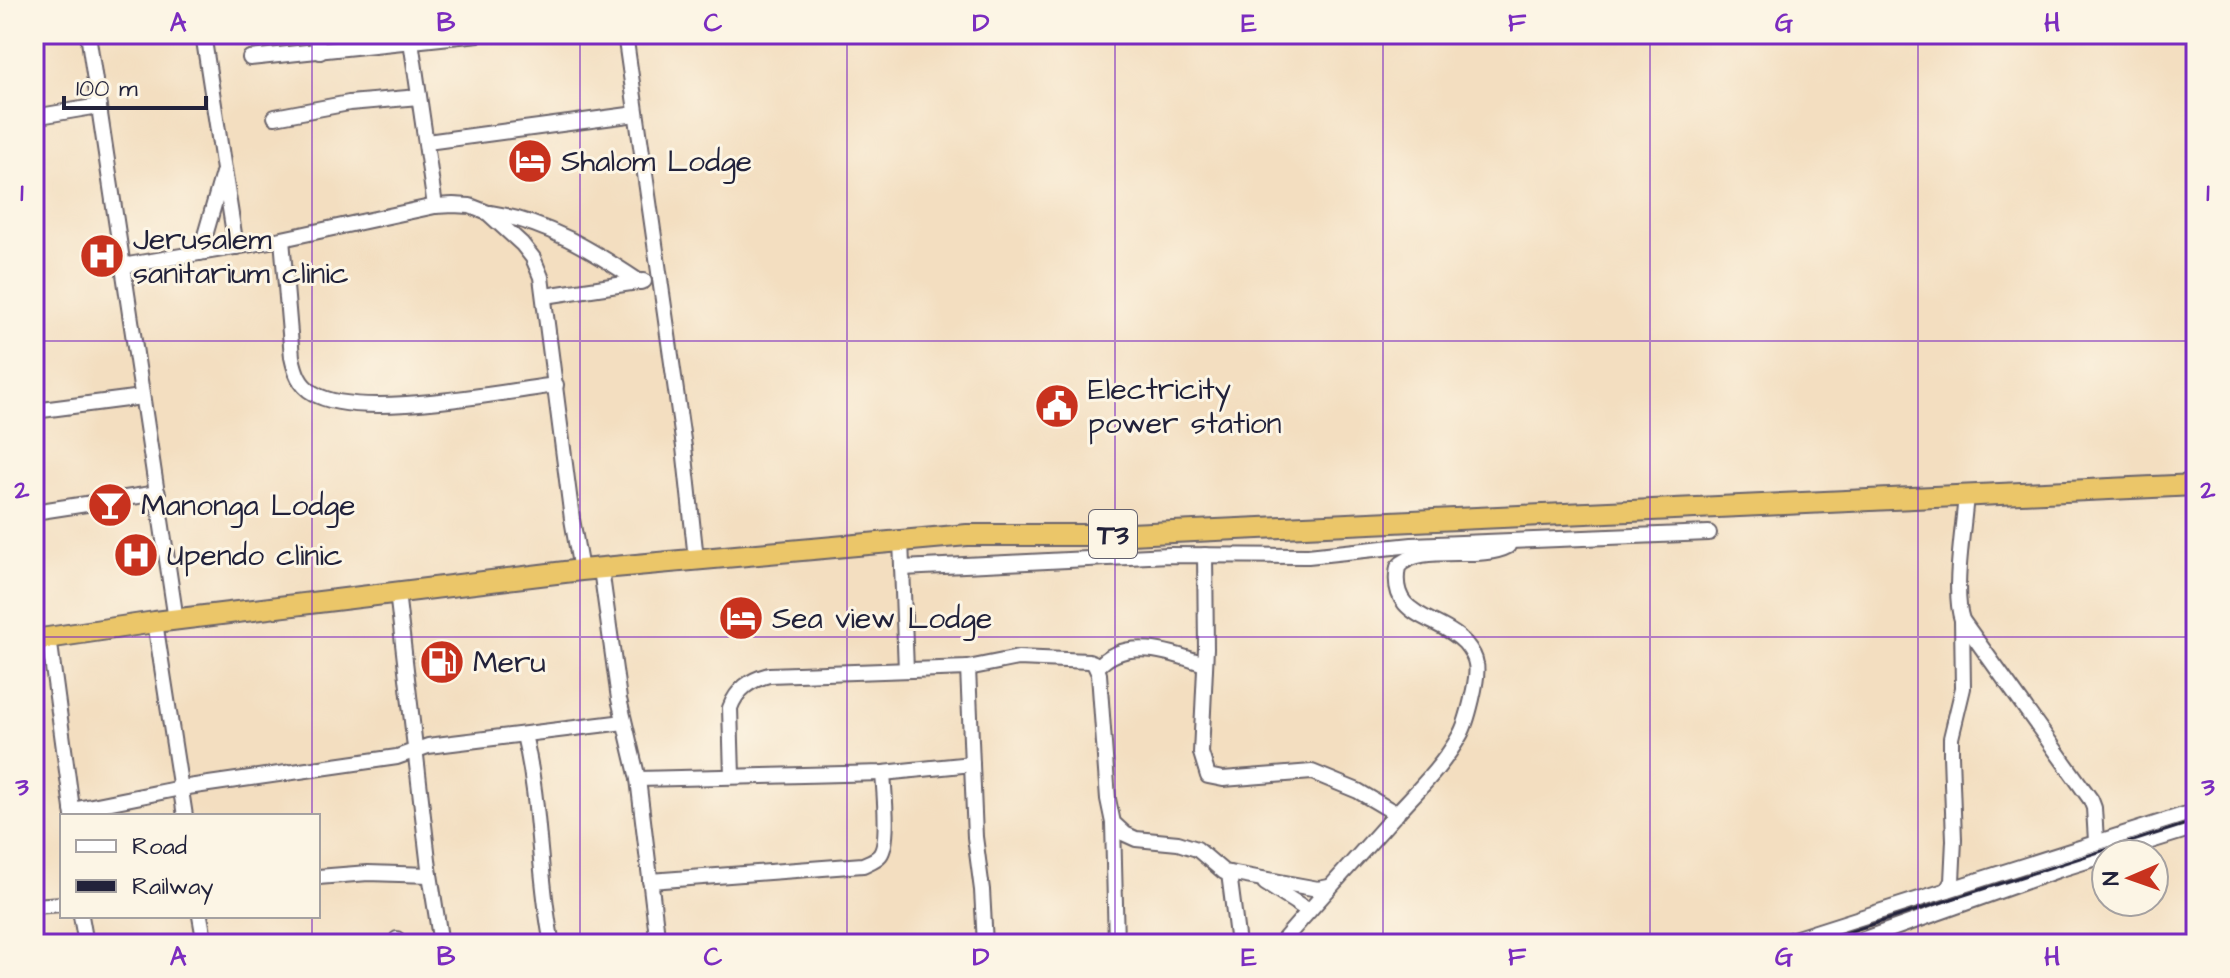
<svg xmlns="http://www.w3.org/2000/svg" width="2230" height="978" viewBox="0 0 2230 978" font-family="'Architects Daughter',sans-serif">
<rect width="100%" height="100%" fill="#fcf5e5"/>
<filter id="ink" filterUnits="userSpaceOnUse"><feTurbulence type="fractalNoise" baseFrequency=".0125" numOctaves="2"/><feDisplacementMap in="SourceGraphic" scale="16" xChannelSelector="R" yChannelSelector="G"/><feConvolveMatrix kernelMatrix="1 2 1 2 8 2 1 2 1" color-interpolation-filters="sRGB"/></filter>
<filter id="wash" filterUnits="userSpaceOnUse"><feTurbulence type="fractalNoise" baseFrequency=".006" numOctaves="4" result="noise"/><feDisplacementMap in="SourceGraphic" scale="32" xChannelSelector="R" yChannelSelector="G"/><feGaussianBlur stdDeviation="1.8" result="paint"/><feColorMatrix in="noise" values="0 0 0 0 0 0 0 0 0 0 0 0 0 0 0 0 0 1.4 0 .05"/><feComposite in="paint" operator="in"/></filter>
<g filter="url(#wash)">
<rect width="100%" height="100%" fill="#f3dec0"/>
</g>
<g filter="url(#ink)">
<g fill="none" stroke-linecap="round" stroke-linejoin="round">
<g stroke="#6b646a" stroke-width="18">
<g id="minor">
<path d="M88 34 176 620"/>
<path d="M203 34 236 247"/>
<path d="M315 34 320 52"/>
<path d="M410 34 435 206"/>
<path d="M625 34 684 447 696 559"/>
<path d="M250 58 479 34"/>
<path d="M34 117 99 106"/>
<path d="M275 117 349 103 419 97"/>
<path d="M427 142 636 114"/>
<path d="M490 213C547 222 592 250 640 282"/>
<path d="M282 239 292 357C295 371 299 385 313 393 357 421 501 392 556 385"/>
<path d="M200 253 223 173"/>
<path d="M122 266 282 239 435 206 453 205 470 206 488 213 522 244 533 258 541 277 572 519 581 570"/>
<path d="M545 296 644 281"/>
<path d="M34 411 142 397"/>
<path d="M1966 494C1964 528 1952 590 1962 620L2091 800 2094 808 2096 841"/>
<path d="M34 512 158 493"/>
<path d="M901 540 906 670"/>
<path d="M1205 555 1206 648 1201 753 1208 776 1223 779 1312 772 1358 791 1397 814"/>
<path d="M902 568 1169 555 1308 556 1412 545 1709 533"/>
<path d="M601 569 619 699 638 779 658 944"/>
<path d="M397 592 429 868 441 944"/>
<path d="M155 622 185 816"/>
<path d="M49 637 73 816"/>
<path d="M968 668 975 837 982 890 985 944"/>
<path d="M1097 668C1124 636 1171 652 1204 664"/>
<path d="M524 735C541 804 538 875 552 944"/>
<path d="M732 776 730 708C737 689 750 680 769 675L968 668 1018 658 1089 661 1094 663 1099 674 1108 799 1113 823 1125 834 1136 839 1178 843 1197 849 1224 872 1318 889 1329 887"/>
<path d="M638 779 883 773 972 764"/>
<path d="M72 810 181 788 397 757 428 746 624 722"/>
<path d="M1113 823 1116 944"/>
<path d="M1229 873 1238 944"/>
<path d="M318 877 368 873 430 875"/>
<path d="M650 881 863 865C869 862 876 860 880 855 890 842 884 791 883 773"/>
<path d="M1265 883 1309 911"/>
<path d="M1947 890 1952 881 1954 840 1951 755V738L1963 688 1962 620"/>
<path d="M34 906 62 904"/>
<path d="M81 916 86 944"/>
<path d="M200 916 205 944"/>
<path d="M397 939V944"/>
<path d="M1280 944C1317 901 1356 859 1394 816 1417 791 1443 766 1460 735 1467 723 1479 677 1476 664 1475 656 1470 649 1465 643 1439 615 1388 619 1398 567 1418 542 1479 562 1508 546"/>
<path d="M1778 944 2196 811"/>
<path d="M1850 944 2058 870 2196 827"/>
</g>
</g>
<g stroke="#6b646a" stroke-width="24">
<path id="highway" d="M34 640 155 622 581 570 967 535H1108L2196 485"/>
</g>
<use href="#minor" stroke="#fff" stroke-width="14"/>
<use href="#highway" stroke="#ebc669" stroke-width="20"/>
<path stroke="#22223b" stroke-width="3" d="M1811 944 2196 821"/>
</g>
</g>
<path fill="none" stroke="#7b2cbf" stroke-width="2" stroke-opacity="0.55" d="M312 34V816M580 34V944M847 34V944M1115 34V944M1383 34V944M1650 34V944M1918 34V944M34 341H2196M34 637H2196M312 916V944"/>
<defs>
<g id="hotel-disc" transform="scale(2.3)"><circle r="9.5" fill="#c8321e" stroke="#fcf5e5"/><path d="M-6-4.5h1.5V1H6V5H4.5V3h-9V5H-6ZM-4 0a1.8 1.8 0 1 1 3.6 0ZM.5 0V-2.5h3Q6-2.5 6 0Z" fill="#fff"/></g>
<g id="hospital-disc" transform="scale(2.3)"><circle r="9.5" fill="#c8321e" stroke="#fcf5e5"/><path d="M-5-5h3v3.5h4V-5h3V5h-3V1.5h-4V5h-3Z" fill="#fff"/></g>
<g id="civic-disc" transform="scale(2.3)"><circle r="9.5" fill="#c8321e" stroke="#fcf5e5"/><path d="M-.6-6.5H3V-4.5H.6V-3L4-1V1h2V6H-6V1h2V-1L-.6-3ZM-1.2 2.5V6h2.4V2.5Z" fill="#fff"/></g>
<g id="bar-disc" transform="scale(2.3)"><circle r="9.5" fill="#c8321e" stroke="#fcf5e5"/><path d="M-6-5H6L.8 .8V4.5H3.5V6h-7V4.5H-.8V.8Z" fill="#fff"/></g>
<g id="fuel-disc" transform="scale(2.3)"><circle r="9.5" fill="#c8321e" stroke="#fcf5e5"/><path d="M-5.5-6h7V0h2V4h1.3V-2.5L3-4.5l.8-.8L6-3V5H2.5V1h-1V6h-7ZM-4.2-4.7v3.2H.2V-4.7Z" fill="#fff"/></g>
</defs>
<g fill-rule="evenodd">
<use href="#hotel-disc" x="530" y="161"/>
<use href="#hospital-disc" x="102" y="256"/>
<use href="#civic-disc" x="1057" y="406"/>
<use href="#bar-disc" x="110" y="505"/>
<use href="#hospital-disc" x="136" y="555"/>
<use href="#hotel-disc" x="741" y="618"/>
<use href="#fuel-disc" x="442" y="662"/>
</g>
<g text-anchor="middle" stroke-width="6" stroke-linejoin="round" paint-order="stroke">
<rect fill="#fcf5e5" stroke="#63616e" stroke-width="2" x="1089" y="510" width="48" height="48" rx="6"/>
<g font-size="28" font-weight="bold" fill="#22223b">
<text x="1113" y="544">T3</text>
</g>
<g font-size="30" fill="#22223b" stroke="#fcf5e5" text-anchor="start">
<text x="561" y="171">Shalom Lodge</text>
<text x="133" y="249">Jerusalem<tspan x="133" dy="34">sanitarium clinic</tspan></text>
<text x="1088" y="399">Electricity<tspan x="1088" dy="34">power station</tspan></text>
<text x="141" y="515">Manonga Lodge</text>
<text x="167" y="565">Upendo clinic</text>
<text x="772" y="628">Sea view Lodge</text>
<text x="473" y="672">Meru</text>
</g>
</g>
<rect width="2230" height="978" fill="none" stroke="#fcf5e5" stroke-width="88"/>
<rect x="60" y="814" width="260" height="104" fill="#fcf5e5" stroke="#a5a1a1" stroke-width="2"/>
<rect x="76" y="840" width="40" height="12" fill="#ffffff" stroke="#a5a1a1" stroke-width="2"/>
<text x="132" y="854" font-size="24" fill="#22223b">Road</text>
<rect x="76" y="880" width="40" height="12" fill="#22223b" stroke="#a5a1a1" stroke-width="2"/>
<text x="132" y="894" font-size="24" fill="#22223b">Railway</text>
<g transform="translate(2130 878) rotate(268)"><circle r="38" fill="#fcf5e5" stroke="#a5a1a1" stroke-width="2"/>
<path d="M0-6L14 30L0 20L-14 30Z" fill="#c8321e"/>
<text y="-12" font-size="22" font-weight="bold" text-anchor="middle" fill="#22223b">N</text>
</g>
<path d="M64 96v12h142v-12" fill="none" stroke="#22223b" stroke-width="4"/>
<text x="76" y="96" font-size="24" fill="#22223b" stroke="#fcf5e5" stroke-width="6" paint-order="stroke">100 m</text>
<rect x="44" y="44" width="2142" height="890" fill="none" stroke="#7b2cbf" stroke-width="3"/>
<g font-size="26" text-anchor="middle" font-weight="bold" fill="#7b2cbf">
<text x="178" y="31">A</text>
<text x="446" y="31">B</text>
<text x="713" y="31">C</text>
<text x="981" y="31">D</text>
<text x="1249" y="31">E</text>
<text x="1517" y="31">F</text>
<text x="1784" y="31">G</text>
<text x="2052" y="31">H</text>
<text x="22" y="201">1</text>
<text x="2208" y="201">1</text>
<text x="22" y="498">2</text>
<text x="2208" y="498">2</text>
<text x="22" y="795">3</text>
<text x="2208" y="795">3</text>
<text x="178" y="965">A</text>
<text x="446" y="965">B</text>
<text x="713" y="965">C</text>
<text x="981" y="965">D</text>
<text x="1249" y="965">E</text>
<text x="1517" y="965">F</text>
<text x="1784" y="965">G</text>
<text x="2052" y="965">H</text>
</g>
</svg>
